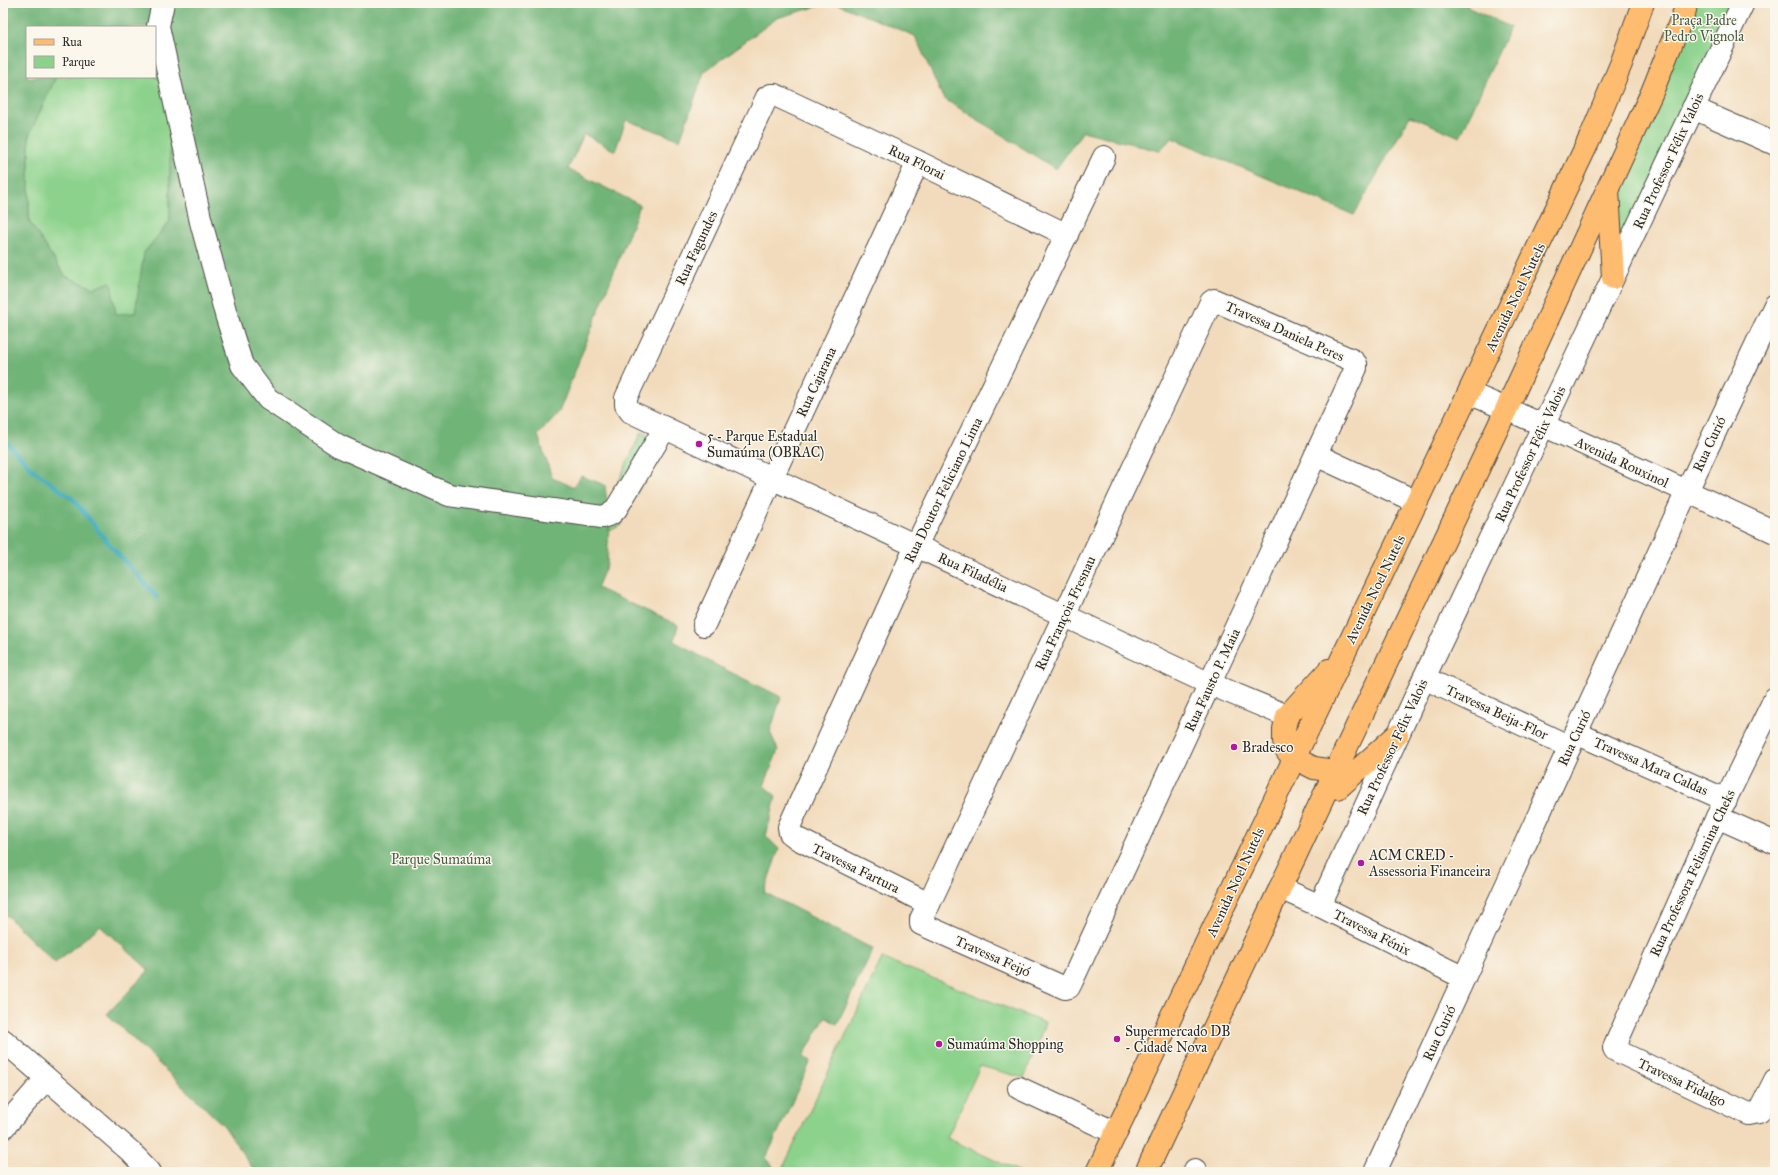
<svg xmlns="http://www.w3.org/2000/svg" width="1778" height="1175" viewBox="0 0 1778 1175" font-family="'IM FELL Great Primer',serif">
<rect width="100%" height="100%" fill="#fbf7ec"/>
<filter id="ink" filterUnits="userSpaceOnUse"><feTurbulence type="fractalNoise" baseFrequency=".025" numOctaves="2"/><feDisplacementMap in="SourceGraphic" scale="8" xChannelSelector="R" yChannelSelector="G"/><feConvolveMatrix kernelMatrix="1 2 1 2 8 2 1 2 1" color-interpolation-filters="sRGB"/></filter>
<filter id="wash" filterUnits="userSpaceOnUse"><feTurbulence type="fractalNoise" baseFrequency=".012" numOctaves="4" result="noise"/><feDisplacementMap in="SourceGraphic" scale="16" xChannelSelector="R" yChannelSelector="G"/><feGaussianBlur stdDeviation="0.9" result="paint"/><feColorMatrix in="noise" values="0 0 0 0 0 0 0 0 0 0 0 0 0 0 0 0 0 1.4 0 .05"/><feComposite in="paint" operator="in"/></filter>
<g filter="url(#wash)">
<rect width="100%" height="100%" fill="#f2dbbc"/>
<g fill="#8cd28c" stroke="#5c7e5c">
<path d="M1686 3H1743L1613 278 1608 186Z"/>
<path d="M155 76 162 81 170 126V221L144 253 136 313 116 315 94 289 65 276 29 221V135L56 77Z"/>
<path d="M641 432 663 444 649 468 625 518 621 525 610 531 607 507Z"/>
<path d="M882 958 1045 1023 1024 1078 980 1066 947 1138 1020 1172H781Z"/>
</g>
<g fill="#71b478" stroke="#4e7052" fill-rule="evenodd">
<path d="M3 3H829L777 18 704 72 680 140 626 120 615 151 584 134 568 169 640 205 559 412 538 435 552 478 574 487 581 476 605 485 609 525 607 564 597 588 678 625 674 641 716 665 781 697 770 732 778 750 764 786 776 796 766 836 779 849 764 892 873 949 837 1024 825 1017 803 1057 811 1061 766 1158 773 1166 770 1172H255L224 1126 107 1014 149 970 100 926 55 963 3 912ZM27 27H155V76L162 81 170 126V221L144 253 135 313 116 314 111 282 94 288 65 276 29 221V135L56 77H27Z"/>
<path d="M835 3H1469L1467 7 1510 27 1460 137 1410 116 1354 215 1172 138 1159 151 1083 131 1056 169 943 98 915 36Z"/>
</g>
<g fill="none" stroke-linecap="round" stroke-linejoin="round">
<path stroke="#3facbd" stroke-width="4.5" d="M3 439 33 470 74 500 109 544 157 597"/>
</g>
</g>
<g filter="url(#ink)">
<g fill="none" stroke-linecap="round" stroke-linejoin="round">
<g stroke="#494541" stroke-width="24">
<g id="minor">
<path d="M163 3 158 26 201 222 227 318 242 365 268 399 339 446 449 495 602 517 611 514 616 509 665 428"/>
<path d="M1693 108 1775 144"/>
<path d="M1067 235 918 162 775 95H771L767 97 626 398V405L631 412 1210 684 1287 716"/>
<path d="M1214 300 1352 360 1356 364V368L1072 981 1069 987 1065 988 921 924V919L929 904 1211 302Z"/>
<path d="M1469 393 1543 425 1775 532"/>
<path d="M1316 455 1417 502"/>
<path d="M704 625 918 162"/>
<path d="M1424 678 1570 747"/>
<path d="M1775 698 1717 817 1614 1048 1615 1050 1749 1114 1759 1112 1775 1080"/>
<path d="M1576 733 1726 800"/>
<path d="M1717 817 1775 843"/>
<path d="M1280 888 1320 906 1464 978"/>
<path d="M929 904 798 839 790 833 789 827 916 546 1104 157"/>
<path d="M1320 906 1424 678 1743 3"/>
<path d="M3 1040 130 1151 150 1172"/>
<path d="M1019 1088 1116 1133"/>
<path d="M3 1128 46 1079"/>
<path d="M1194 1172 1195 1170"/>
<path d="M1375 1172 1687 491 1775 305"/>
</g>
</g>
<g stroke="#494541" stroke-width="24">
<g id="major">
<path d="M1608 189 1613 278"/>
<path d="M1329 670 1287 716 1284 729V741L1287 751 1294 758 1314 768 1335 771 1349 778"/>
<path d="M1338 788 1397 735"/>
<path d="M1097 1172 1591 136 1621 64 1643 3"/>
<path d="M1146 1172 1506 410 1652 92 1685 10 1686 3"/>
</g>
</g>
<use href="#minor" stroke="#fff" stroke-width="22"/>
<use href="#major" stroke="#febc70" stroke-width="22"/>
</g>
</g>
<g fill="#b5179e" stroke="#fbf7ec" stroke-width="1.5">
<circle cx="699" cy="444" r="4"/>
<circle cx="1234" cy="747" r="4"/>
<circle cx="1361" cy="863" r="4"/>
<circle cx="1117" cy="1039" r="4"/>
<circle cx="939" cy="1044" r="4"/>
</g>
<g text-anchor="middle" stroke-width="3" stroke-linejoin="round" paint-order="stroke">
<g font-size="14" fill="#485d48" stroke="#fbf7ec">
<text x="1704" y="25">Praça Padre<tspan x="1704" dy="16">Pedro Vignola</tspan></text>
<text x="441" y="864">Parque Sumaúma</text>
</g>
<g font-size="14" fill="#2b2b2b" stroke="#fbf7ec">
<text transform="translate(1668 161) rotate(-65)" y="5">Rua Professor Félix Valois</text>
<text transform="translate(917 162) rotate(26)" y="5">Rua Florai</text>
<text transform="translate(696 248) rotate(-65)" y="5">Rua Fagundes</text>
<text transform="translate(1515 297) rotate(-64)" y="5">Avenida Noel Nutels</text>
<text transform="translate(1285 331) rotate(24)" y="5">Travessa Daniela Peres</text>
<text transform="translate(816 382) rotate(-65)" y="5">Rua Cajarana</text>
<text transform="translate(1709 444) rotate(-65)" y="5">Rua Curió</text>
<text transform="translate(1530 454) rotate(-65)" y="5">Rua Professor Félix Valois</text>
<text transform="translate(1622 462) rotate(25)" y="5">Avenida Rouxinol</text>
<text transform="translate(943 490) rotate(-64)" y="5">Rua Doutor Feliciano Lima</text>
<text transform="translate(973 572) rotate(25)" y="5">Rua Filadélia</text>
<text transform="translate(1375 589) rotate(-64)" y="5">Avenida Noel Nutels</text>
<text transform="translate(1065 613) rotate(-65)" y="5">Rua François Fresnau</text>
<text transform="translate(1212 680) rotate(-65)" y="5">Rua Fausto P. Maia</text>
<text transform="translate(1497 712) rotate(25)" y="5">Travessa Beija-Flor</text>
<text transform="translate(1574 738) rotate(-65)" y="5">Rua Curió</text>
<text transform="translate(1392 747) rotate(-65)" y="5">Rua Professor Félix Valois</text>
<text transform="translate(1651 766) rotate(24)" y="5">Travessa Mara Caldas</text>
<text transform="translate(856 868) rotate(26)" y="5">Travessa Fartura</text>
<text transform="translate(1692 873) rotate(-65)" y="5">Rua Professora Felismina Cheks</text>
<text transform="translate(1235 882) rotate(-65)" y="5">Avenida Noel Nutels</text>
<text transform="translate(1372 932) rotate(27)" y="5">Travessa Fénix</text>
<text transform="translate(993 956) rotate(24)" y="5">Travessa Feijó</text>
<text transform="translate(1439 1033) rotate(-65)" y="5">Rua Curió</text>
<text transform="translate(1682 1082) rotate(25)" y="5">Travessa Fidalgo</text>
</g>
<g font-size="14" fill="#2b2b2b" stroke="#fbf7ec" text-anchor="start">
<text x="707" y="441">5 - Parque Estadual<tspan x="707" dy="16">Sumaúma (OBRAC)</tspan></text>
<text x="1242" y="752">Bradesco</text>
<text x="1369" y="860">ACM CRED -<tspan x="1369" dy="16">Assessoria Financeira</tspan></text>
<text x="1125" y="1036">Supermercado DB<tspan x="1125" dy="16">- Cidade Nova</tspan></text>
<text x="947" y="1049">Sumaúma Shopping</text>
</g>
</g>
<rect width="1778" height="1175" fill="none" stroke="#fbf7ec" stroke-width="16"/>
<rect x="26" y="26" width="130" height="52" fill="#fbf7ec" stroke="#a8a59f"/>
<rect x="34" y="39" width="20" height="6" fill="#febc70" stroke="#a8a59f"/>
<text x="62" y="46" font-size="12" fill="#2b2b2b">Rua</text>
<rect x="34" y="56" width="20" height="12" fill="#8cd28c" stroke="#a8a59f"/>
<text x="62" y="66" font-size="12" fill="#2b2b2b">Parque</text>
</svg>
